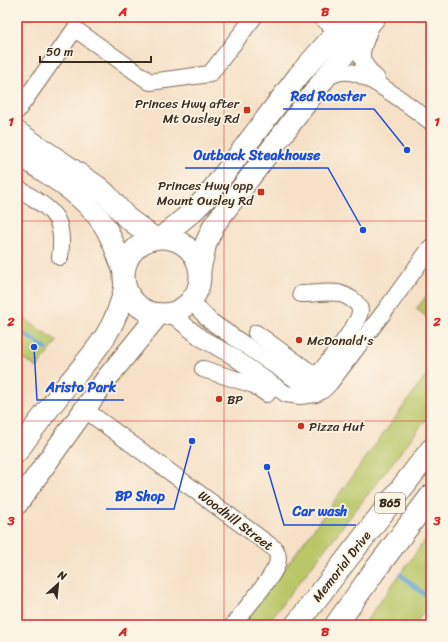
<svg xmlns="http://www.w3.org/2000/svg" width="448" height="642" viewBox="0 0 448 642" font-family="Sriracha,sans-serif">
<rect width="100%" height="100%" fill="#fcf5e5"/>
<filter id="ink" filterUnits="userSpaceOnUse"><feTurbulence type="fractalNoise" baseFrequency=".025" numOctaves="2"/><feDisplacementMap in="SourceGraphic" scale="8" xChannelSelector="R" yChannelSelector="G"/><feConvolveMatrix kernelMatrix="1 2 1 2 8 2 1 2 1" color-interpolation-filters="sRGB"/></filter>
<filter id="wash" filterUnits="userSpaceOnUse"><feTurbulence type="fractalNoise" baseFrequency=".012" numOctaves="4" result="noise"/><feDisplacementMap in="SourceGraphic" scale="16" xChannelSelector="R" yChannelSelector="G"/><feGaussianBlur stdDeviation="0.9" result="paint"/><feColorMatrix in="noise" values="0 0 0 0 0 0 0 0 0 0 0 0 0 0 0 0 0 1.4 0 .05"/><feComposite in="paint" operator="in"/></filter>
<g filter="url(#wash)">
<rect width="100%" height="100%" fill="#f6e1c7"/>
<g fill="#b9c769" stroke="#7a7844">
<path d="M428 294 431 296V320L416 309Z"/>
<path d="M17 314 57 341 37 368 17 354Z"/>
<path d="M431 369V413L266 625H243Z"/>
<path d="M431 532V603L414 625H363Z"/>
</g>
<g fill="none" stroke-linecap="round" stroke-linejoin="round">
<g stroke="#59a1d0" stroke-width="4.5">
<path d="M17 329 46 349"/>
<path d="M401 575 431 600"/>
</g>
</g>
</g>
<g filter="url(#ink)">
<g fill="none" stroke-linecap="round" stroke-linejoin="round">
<g stroke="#7c6a59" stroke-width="18">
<g id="minor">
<path d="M321 17 337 31"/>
<path d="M370 28C360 55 356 58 377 79"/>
<path d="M325 78C333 74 340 71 349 72 368 73 414 109 431 122"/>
<path d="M17 111 75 29 150 82 210 74 254 17"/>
<path d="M17 187C49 210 66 212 60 257"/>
<path d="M191 301 210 321 302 384 313 387 325 384"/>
<path d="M170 313 201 338 231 355 286 394 300 396 316 394 323 390 330 383 387 308 431 247"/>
<path d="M256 333 310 372 317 374 320 372C328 362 360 322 360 311 360 302 346 295 338 293 327 291 313 294 301 294"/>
<path d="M203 369 254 385 267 394"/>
<path d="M84 409 275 549C278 554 279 558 277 564 273 578 243 611 233 625"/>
</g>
</g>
<g stroke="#7c6a59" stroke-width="23">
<g id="major">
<path d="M17 132 98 187 106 194 127 218 154 238"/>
<path d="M17 153C47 174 84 194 104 225 113 239 118 256 124 272"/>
<path d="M163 236 192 212 206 198 299 75 350 17"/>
<circle cx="162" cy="276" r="38"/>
<path d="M200 270 206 243 214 225 325 78 375 17"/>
<path d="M17 452C33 429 50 407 67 385 95 351 116 331 125 286"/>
<path d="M17 504 107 378 159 314"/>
</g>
</g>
<g stroke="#7c6a59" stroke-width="24">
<g id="highway">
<path d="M296 625 431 450"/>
<path d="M336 625 373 573 431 496"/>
</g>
</g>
<use href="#minor" stroke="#fff" stroke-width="16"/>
<use href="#major" stroke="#fff" stroke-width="21"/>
<use href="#highway" stroke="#fff" stroke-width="22"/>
</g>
</g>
<path fill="none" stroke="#d62828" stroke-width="1" stroke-opacity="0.55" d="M224 17V625M17 221H431M17 421H431"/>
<g fill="#c8321e" stroke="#fcf5e5" stroke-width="1.5">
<rect x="243" y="106" width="8" height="8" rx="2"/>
<rect x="257" y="188" width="8" height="8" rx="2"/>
<circle cx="299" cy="340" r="4"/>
<circle cx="219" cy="399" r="4"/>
<circle cx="301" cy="426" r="4"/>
</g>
<g text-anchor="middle" stroke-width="3.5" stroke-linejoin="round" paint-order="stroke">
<rect fill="#fcf5e5" stroke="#75675a" stroke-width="1" x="375" y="493" width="30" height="20" rx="3"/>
<g font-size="12" font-weight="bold" fill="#3b2a1e">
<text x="390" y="507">B65</text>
</g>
<g font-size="13" fill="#3b2a1e" stroke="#fcf5e5" text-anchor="start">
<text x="239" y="108" text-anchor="end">Princes Hwy after<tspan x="239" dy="15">Mt Ousley Rd</tspan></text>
<text x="253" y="190" text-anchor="end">Princes Hwy opp<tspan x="253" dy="15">Mount Ousley Rd</tspan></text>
<text x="307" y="345">McDonald's</text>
<text x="227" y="404">BP</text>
<text x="309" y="431">Pizza Hut</text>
</g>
<g font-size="13" fill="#3b2a1e" stroke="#fcf5e5">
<text transform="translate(236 520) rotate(37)" y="5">Woodhill Street</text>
<text transform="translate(341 566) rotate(-52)" y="5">Memorial Drive</text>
</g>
</g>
<path fill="none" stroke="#1d4ed8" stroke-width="1.5" d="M407 150L374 109H283M363 230L328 168H185M34 347L37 400H124M192 441L174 509H106M267 467L284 525H356"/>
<g fill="#1d4ed8" stroke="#fcf5e5" stroke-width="1.5">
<circle cx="407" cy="150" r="4"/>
<circle cx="363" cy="230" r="4"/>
<circle cx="34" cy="347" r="4"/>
<circle cx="192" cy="441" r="4"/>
<circle cx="267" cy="467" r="4"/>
</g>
<g font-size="14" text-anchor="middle" font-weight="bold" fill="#1d4ed8" stroke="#fcf5e5" stroke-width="3.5" stroke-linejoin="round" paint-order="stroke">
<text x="328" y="101">Red Rooster</text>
<text x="257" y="160">Outback Steakhouse</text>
<text x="81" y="392">Aristo Park</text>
<text x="140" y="501">BP Shop</text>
<text x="320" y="516">Car wash</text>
</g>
<rect width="448" height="642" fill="none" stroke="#fcf5e5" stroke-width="44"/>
<g transform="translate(58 584) rotate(27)" stroke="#fcf5e5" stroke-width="3" paint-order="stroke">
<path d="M0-3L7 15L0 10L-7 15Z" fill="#3b2a1e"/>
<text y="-6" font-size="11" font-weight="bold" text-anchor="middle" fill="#3b2a1e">N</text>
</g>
<path d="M40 56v6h111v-6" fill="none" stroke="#3b2a1e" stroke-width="2"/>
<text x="46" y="56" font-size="12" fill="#3b2a1e" stroke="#fcf5e5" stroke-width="3" paint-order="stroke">50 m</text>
<rect x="22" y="22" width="404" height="598" fill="none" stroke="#d62828" stroke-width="1.5"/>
<g font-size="13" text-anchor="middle" font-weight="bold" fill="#d62828">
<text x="123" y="16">A</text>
<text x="325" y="16">B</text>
<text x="11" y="126">1</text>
<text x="437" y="126">1</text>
<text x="11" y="326">2</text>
<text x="437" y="326">2</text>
<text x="11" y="525">3</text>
<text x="437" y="525">3</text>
<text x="123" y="636">A</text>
<text x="325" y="636">B</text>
</g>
</svg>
